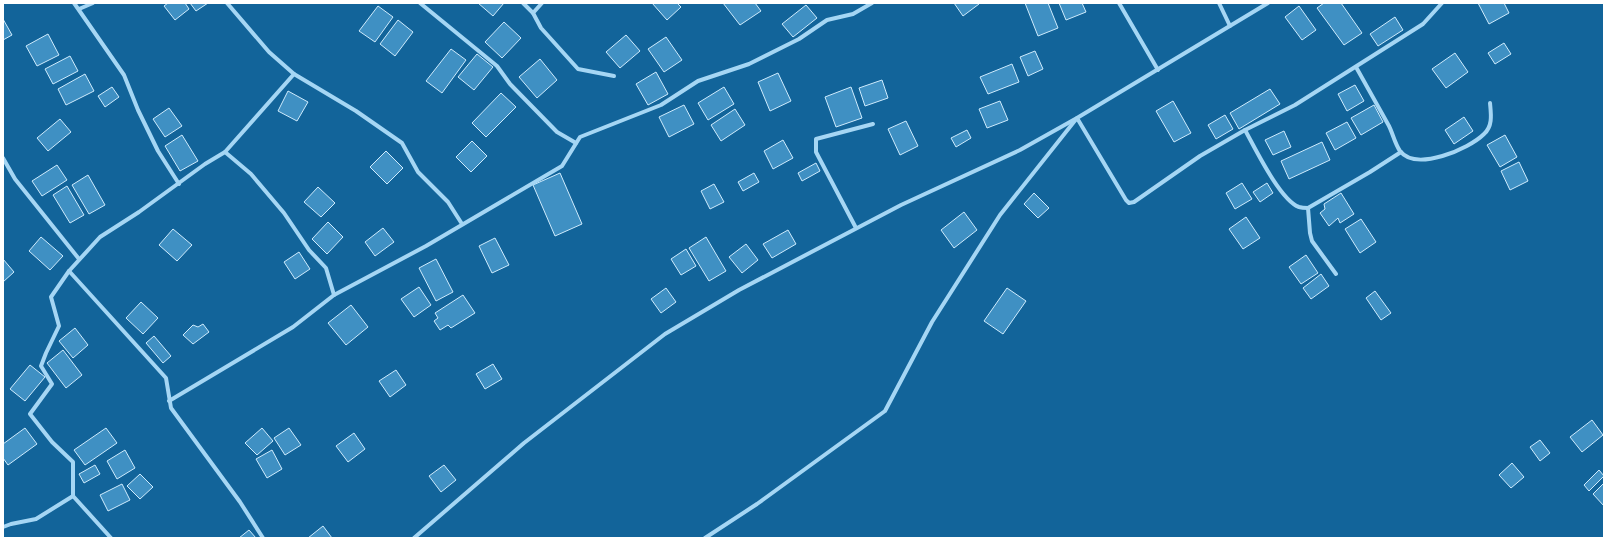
<svg xmlns="http://www.w3.org/2000/svg" width="1607" height="541" viewBox="0 0 1607 541" font-family="Lato,sans-serif">
<rect width="100%" height="100%" fill="#12649a"/>
<g fill="#3f90c3" stroke="#ceebfd">
<path d="M168 3H185L189 9 175 20 164 6Z"/>
<path d="M190 3H208L196 11Z"/>
<path d="M478 3H504L493 16Z"/>
<path d="M652 3H677L681 7 667 20Z"/>
<path d="M723 3H755L761 11 740 25Z"/>
<path d="M954 3H979V4L963 16Z"/>
<path d="M1025 3H1048L1058 28 1038 36Z"/>
<path d="M1059 3H1082L1086 12 1066 20Z"/>
<path d="M1324 3H1341L1362 33 1344 45 1317 8Z"/>
<path d="M1478 3H1504L1509 13 1489 24Z"/>
<path d="M806 5 817 18 793 37 782 24Z"/>
<path d="M378 6 393 17 375 42 359 31Z"/>
<path d="M1299 6 1316 30 1302 40 1285 17Z"/>
<path d="M1395 17 1403 30 1378 46 1370 34Z"/>
<path d="M3 19 12 35 3 40Z"/>
<path d="M398 20 413 32 395 56 380 44Z"/>
<path d="M504 22 521 38 502 58 485 42Z"/>
<path d="M48 34 59 55 37 66 26 46Z"/>
<path d="M626 35 640 51 620 68 606 52Z"/>
<path d="M666 37 682 60 664 72 648 49Z"/>
<path d="M1504 43 1511 54 1495 64 1488 53Z"/>
<path d="M451 49 466 60 442 93 426 81Z"/>
<path d="M1035 51 1043 69 1028 76 1020 57Z"/>
<path d="M1455 53 1468 72 1446 88 1432 69Z"/>
<path d="M477 54 493 67 474 90 458 77Z"/>
<path d="M70 56 78 71 53 84 45 69Z"/>
<path d="M540 59 557 80 537 98 519 77Z"/>
<path d="M1012 64 1019 82 988 94 980 77Z"/>
<path d="M656 72 668 94 648 105 636 84Z"/>
<path d="M778 73 791 101 770 111 758 82Z"/>
<path d="M85 74 94 91 66 105 58 89Z"/>
<path d="M882 80 888 98 865 106 859 88Z"/>
<path d="M1355 85 1364 101 1347 111 1338 94Z"/>
<path d="M112 87 119 97 105 107 98 96Z"/>
<path d="M724 87 734 104 708 120 698 103Z"/>
<path d="M851 87 862 118 836 127 825 97Z"/>
<path d="M1270 89 1280 104 1239 129 1230 113Z"/>
<path d="M288 91 308 102 297 121 278 111Z"/>
<path d="M501 93 516 107 486 137 472 123Z"/>
<path d="M1000 101 1008 120 987 128 979 109Z"/>
<path d="M1173 101 1191 133 1174 142 1156 111Z"/>
<path d="M684 105 694 124 669 137 659 117Z"/>
<path d="M1374 105 1383 122 1361 135 1351 118Z"/>
<path d="M169 108 182 126 165 137 153 119Z"/>
<path d="M735 109 745 125 721 141 711 125Z"/>
<path d="M1225 115 1233 129 1216 139 1208 125Z"/>
<path d="M1464 117 1473 131 1454 144 1445 130Z"/>
<path d="M60 119 71 132 48 151 37 138Z"/>
<path d="M906 121 918 146 900 155 888 129Z"/>
<path d="M1347 122 1356 138 1335 150 1326 133Z"/>
<path d="M967 130 971 138 956 147 951 138Z"/>
<path d="M1284 131 1291 147 1273 155 1265 140Z"/>
<path d="M182 135 198 161 180 171 165 146Z"/>
<path d="M1505 135 1517 157 1500 167 1487 145Z"/>
<path d="M783 140 793 158 773 169 764 151Z"/>
<path d="M472 141 487 156 471 172 456 157Z"/>
<path d="M1322 142 1330 160 1289 179 1281 161Z"/>
<path d="M386 151 403 168 387 184 370 167Z"/>
<path d="M1519 162 1528 181 1510 190 1501 171Z"/>
<path d="M816 163 820 171 802 181 798 173Z"/>
<path d="M57 165 67 180 42 196 32 181Z"/>
<path d="M560 173 582 224 555 236 533 185Z"/>
<path d="M754 173 759 182 743 191 738 182Z"/>
<path d="M88 175 105 205 89 214 72 185Z"/>
<path d="M1242 183 1252 199 1235 209 1226 193Z"/>
<path d="M1267 183 1273 193 1260 202 1253 192Z"/>
<path d="M714 184 724 202 710 209 701 191Z"/>
<path d="M67 186 84 215 70 223 53 195Z"/>
<path d="M318 187 335 203 321 217 304 202Z"/>
<path d="M1034 193 1049 208 1038 218 1024 204Z"/>
<path d="M1341 193 1354 214 1340 223 1338 218 1329 226 1320 213 1325 209 1324 204Z"/>
<path d="M964 212 977 230 954 248 941 230Z"/>
<path d="M1246 217 1260 238 1243 249 1229 229Z"/>
<path d="M1361 219 1376 242 1360 253 1345 229Z"/>
<path d="M328 222 343 237 327 254 312 239Z"/>
<path d="M383 228 394 242 375 256 365 242Z"/>
<path d="M173 229 192 245 177 261 159 245Z"/>
<path d="M788 230 796 244 772 258 763 244Z"/>
<path d="M41 237 63 256 50 270 29 251Z"/>
<path d="M706 237 726 271 709 281 689 248Z"/>
<path d="M495 238 509 265 492 273 479 246Z"/>
<path d="M746 244 758 260 742 273 729 257Z"/>
<path d="M686 249 696 266 681 275 671 259Z"/>
<path d="M299 252 310 269 295 279 284 262Z"/>
<path d="M1306 255 1318 273 1301 284 1289 267Z"/>
<path d="M3 259 14 272 3 282Z"/>
<path d="M436 259 453 292 436 301 419 268Z"/>
<path d="M1321 274 1329 286 1311 299 1303 288Z"/>
<path d="M419 287 431 305 414 317 401 299Z"/>
<path d="M666 288 676 302 661 313 651 299Z"/>
<path d="M1007 288 1026 301 1003 334 984 321Z"/>
<path d="M1375 291 1391 313 1381 320 1366 298Z"/>
<path d="M463 295 475 313 451 328 448 325 440 330 434 321 438 318 435 313Z"/>
<path d="M141 302 158 318 143 334 126 318Z"/>
<path d="M351 305 368 327 346 345 328 323Z"/>
<path d="M203 324 209 332 193 344 183 335 193 325 198 327Z"/>
<path d="M75 328 88 345 73 358 59 341Z"/>
<path d="M154 336 171 356 163 363 146 343Z"/>
<path d="M63 350 82 375 66 388 47 363Z"/>
<path d="M493 364 502 379 485 389 476 374Z"/>
<path d="M30 365 45 377 25 401 10 389Z"/>
<path d="M396 370 406 385 390 397 379 381Z"/>
<path d="M1592 420 1603 435 1582 452 1570 437Z"/>
<path d="M25 428 37 444 8 465 3 458V444Z"/>
<path d="M106 428 117 443 85 465 74 450Z"/>
<path d="M262 428 273 441 257 455 245 443Z"/>
<path d="M289 428 301 445 285 455 274 438Z"/>
<path d="M354 433 365 449 348 462 336 446Z"/>
<path d="M1540 440 1550 453 1540 461 1530 447Z"/>
<path d="M125 450 135 468 117 479 107 461Z"/>
<path d="M272 450 282 469 267 478 256 459Z"/>
<path d="M1512 463 1524 477 1511 488 1499 475Z"/>
<path d="M95 465 100 474 84 483 79 474Z"/>
<path d="M444 465 456 480 441 492 429 476Z"/>
<path d="M1599 470 1604 476 1589 491 1584 485Z"/>
<path d="M140 474 153 487 140 499 127 486Z"/>
<path d="M1604 483V506L1593 494Z"/>
<path d="M122 484 130 500 108 511 100 495Z"/>
<path d="M323 526 332 538H308Z"/>
<path d="M249 530 256 538H239Z"/>
</g>
<g fill="none" stroke-linecap="round" stroke-linejoin="round">
<g stroke="#a5d6f4" stroke-width="4">
<path d="M74 3 124 75 138 110 158 151 179 184"/>
<path d="M227 3 269 52 294 74"/>
<path d="M420 3 497 66 510 84 557 132 576 143"/>
<path d="M523 3 533 13 541 28 578 69 614 76"/>
<path d="M1119 3 1158 70"/>
<path d="M1219 3 1230 26"/>
<path d="M79 9 93 3"/>
<path d="M533 13 542 3"/>
<path d="M1356 67C1367 87 1378 106 1389 126 1393 134 1395 144 1400 151 1416 172 1469 149 1484 134 1493 126 1491 114 1490 103"/>
<path d="M1245 130C1255 148 1280 200 1299 207 1302 208 1306 208 1308 208L1370 172 1401 152"/>
<path d="M225 152 251 174 284 213 309 250 326 268 334 295"/>
<path d="M3 158 15 179 79 259"/>
<path d="M1308 208 1310 233 1312 241 1336 274"/>
<path d="M856 228 816 152V139L873 124"/>
<path d="M69 271 100 237 139 212 205 164 225 152 294 74 356 111 402 143 418 172 448 202 462 224"/>
<path d="M169 401 293 327 334 295 426 246 562 166 580 137 661 105 698 81 749 64 799 39 827 20 853 14 872 3"/>
<path d="M73 496V462L52 442 30 414 52 384 41 366 46 353 59 326 51 297 69 271 166 378 171 408 240 502 263 538"/>
<path d="M3 527 11 524 36 519 73 496 111 538"/>
<path d="M414 538 524 443 665 334 739 290 901 205 1020 150 1077 118 1268 3"/>
<path d="M705 538 757 504 885 411 932 322 1000 215 1077 118 1126 200 1129 203 1134 202 1200 156 1245 130 1295 105 1423 24 1442 3"/>
</g>
</g>
<rect width="1607" height="541" fill="none" stroke="#ffffff" stroke-width="8"/>
</svg>
